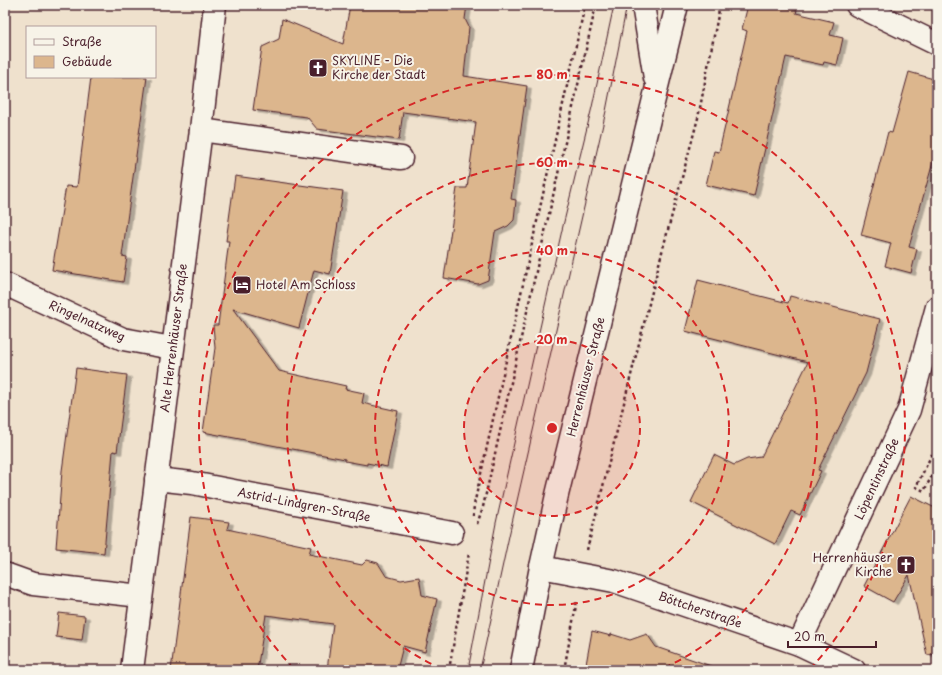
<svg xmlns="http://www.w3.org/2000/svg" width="942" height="675" viewBox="0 0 942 675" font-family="'Playpen Sans',sans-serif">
<defs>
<filter id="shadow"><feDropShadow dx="4.5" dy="2.5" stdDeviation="0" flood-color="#0004"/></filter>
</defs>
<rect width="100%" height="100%" fill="#efe1cd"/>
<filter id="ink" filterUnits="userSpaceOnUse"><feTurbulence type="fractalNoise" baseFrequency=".025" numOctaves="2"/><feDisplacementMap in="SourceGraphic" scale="8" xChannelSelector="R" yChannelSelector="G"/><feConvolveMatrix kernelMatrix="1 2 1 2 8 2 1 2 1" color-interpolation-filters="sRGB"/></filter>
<g filter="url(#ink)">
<g fill="#dcb68d" stroke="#4a1f2b" filter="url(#shadow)">
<path d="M350 5H467L465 19 469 27 464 76 527 86 511 199 516 200 514 220 508 226 495 232 488 280 478 284 444 278 457 188H467L476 122 403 112 399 140 317 129 307 117 253 110 262 47 279 39 282 19 343 44Z"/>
<path d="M748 5H777L797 10 796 13 834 22 830 35 843 38 837 65 824 62 823 65 786 57 754 196 706 185 714 151 719 152 747 31 742 29Z"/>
<path d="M909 72 937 80V148L909 247 917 249 911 273 885 266 891 243 861 235 888 132 892 133Z"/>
<path d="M91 77H147L122 256 127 257 123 282 52 270 66 186 77 187Z"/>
<path d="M235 176 343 191 330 274 314 270 299 328 233 309 279 371 346 386 345 389 364 393 362 403 398 411 387 467 367 463V465L345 461V459L203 432 215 348 213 325H218L229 241H226Z"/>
<path d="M698 280 788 303 790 296 880 319 866 373 818 470 821 471 800 515 791 511 775 544 691 502 714 455 734 465 747 459 761 457 808 362 685 331Z"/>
<path d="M76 368 127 375 117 452 113 451 104 553 56 548 62 471Z"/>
<path d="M911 496 937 509V654L927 655 909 575 893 602 864 586Z"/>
<path d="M191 517 229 522 227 529 311 547 309 554 362 565 367 560 378 563 386 576 401 580 419 577 422 595 437 599 425 652 403 646 397 670H327L333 624 266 615 257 670H171Z"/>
<path d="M59 613 85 616 82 640 56 637Z"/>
<path d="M592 631 611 636V634L630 640 647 634 656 647 711 666V670H585Z"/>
</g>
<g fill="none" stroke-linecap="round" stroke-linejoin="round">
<g stroke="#4a1f2b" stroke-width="25">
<g id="minor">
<path d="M643 5 655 78"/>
<path d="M857 5 937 44"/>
<path d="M201 130 401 158"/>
<path d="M5 284 123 339 172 348"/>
<path d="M156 479 192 483 452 533"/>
<path d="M541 567 614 581 799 644 854 670"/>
<path d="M5 574 33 584 141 596"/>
<path d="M799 644 909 410 937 307"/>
<path d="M132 670 201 130 215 5"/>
<path d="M521 670 541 567 557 495 677 5"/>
</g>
</g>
<g stroke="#4a1f2b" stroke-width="2.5" stroke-dasharray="3 3" stroke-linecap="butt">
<path d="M932 454 916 487 924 491 937 466"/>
<path d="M473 516 474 505 585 5"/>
<path d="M477 524 483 507 596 5"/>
<path d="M587 550 662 252 698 118 720 5"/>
<path d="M449 670 469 553"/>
<path d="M564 670 577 600"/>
</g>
<use href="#minor" stroke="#f7f3e8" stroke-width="22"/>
<g stroke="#4a1f2b" stroke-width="1">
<path d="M468 670 496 523 562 230 592 107 614 5"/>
<path d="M480 670 509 536 606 111 627 5"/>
</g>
</g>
</g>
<circle cx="552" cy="428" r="88" fill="#d62828" fill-opacity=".12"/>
<g fill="none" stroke="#d62828" stroke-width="2" stroke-dasharray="7 5">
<circle cx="552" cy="428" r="88"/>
<circle cx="552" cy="428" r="177"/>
<path d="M442 669A265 265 0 1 1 662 669"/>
<path d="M294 669A353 353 0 1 1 810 669"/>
</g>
<defs>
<g id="church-square" transform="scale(1)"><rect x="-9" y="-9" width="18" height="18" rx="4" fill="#4a1f2b" stroke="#f7f3e8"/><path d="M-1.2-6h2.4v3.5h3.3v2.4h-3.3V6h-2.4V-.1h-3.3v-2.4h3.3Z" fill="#fff"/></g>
<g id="hotel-square" transform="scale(1)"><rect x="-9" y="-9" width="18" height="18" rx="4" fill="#4a1f2b" stroke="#f7f3e8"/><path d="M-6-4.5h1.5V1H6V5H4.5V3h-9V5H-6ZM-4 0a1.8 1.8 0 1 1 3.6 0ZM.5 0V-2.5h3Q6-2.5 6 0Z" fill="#fff"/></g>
</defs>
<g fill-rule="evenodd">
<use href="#church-square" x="318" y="68"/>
<use href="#hotel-square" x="242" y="285"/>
<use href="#church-square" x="906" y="565"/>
</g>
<g text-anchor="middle" stroke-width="4" stroke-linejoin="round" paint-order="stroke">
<g font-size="12" fill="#4a1f2b" stroke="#f7f3e8" text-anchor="start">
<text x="332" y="65">SKYLINE - Die<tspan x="332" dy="14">Kirche der Stadt</tspan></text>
<text x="256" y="289">Hotel Am Schloss</text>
<text x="892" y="562" text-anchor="end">Herrenhäuser<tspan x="892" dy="14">Kirche</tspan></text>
</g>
<g font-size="12" fill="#4a1f2b" stroke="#f7f3e8">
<text transform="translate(87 321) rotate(24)" y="4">Ringelnatzweg</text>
<text transform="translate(174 338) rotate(-83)" y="4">Alte Herrenhäuser Straße</text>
<text transform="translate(586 377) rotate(-76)" y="4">Herrenhäuser Straße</text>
<text transform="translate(877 479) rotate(-65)" y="4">Löpentinstraße</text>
<text transform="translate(304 505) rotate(11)" y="4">Astrid-Lindgren-Straße</text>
<text transform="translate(700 610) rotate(19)" y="4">Böttcherstraße</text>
</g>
</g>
<circle cx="552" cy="428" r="6" fill="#d62828" stroke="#f7f3e8" stroke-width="2"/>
<g font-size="12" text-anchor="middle" font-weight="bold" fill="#d62828" stroke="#f7f3e8" stroke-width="4" stroke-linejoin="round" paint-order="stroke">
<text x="552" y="79">80 m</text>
<text x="552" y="167">60 m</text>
<text x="552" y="255">40 m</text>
<text x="552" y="344">20 m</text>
</g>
<rect width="942" height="675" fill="none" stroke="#f7f3e8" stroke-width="20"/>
<rect x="10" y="10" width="922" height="655" fill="none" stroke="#4a1f2b" stroke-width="1.5" filter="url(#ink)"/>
<rect x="26" y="26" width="130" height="52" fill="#f7f3e8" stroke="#b29e9c"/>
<rect x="34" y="39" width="20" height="6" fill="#f7f3e8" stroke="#b29e9c"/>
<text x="62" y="46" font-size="12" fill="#4a1f2b">Straße</text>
<rect x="34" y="56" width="20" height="12" fill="#dcb68d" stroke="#b29e9c"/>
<text x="62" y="66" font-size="12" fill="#4a1f2b">Gebäude</text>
<path d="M788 641v6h88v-6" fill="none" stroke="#4a1f2b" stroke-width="2"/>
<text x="794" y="641" font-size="12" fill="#4a1f2b" stroke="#f7f3e8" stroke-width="3" paint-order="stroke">20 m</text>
</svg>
